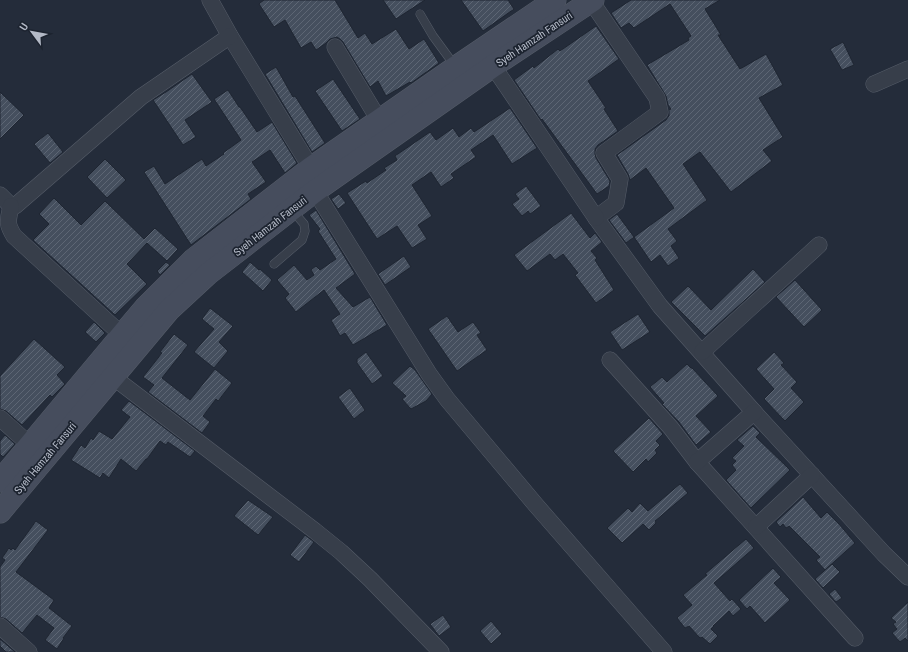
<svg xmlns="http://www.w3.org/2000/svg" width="908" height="652" viewBox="0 0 908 652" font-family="'Archivo Narrow',sans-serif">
<defs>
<pattern id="building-hatch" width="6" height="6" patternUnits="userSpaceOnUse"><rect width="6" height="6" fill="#454f5e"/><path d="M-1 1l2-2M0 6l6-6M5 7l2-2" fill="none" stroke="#5d6674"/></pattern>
</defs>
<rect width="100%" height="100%" fill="#242c3a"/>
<g fill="url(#building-hatch)" stroke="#1e2531">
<path d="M264 0H335L358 38 365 33 372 44 396 29 409 49 424 39 439 63 411 83 410 82 386 96 378 81 370 87 343 42 340 39 337 37 330 39 326 43 316 50 311 42 301 48 285 20 274 27 259 4Z"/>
<path d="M383 0H425L396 19Z"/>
<path d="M461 0H508L514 9 483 31Z"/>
<path d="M631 0H720L705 9 721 35H718L740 69 766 54 783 85 759 98 783 137 763 150 772 161 731 192 700 152 683 164 707 200 668 229 677 241 671 246 679 258 668 266 660 255 651 262 634 237 674 208 646 168 630 180 628 174 617 155 666 120 669 116V110L671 109 668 105 666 96 647 65 689 40 688 38 691 36 670 4 634 28 629 23 621 28 611 13Z"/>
<path d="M596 26 619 59 588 81 606 108 604 109 618 131 598 145 595 149V154L596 158 610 181 609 186 597 194 542 119 541 120 514 80 533 66 534 68 558 49 560 51Z"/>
<path d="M843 42 854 65 842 70 830 49Z"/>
<path d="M276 67 293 97 295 96 325 143 312 152 265 74Z"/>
<path d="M192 74 212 102 185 120 196 137 183 145 153 100 166 92Z"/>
<path d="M333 79 360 119 342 131 315 91Z"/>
<path d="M228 90 239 107H240L257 132 272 122 297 163 285 173 270 150 252 162 266 182 248 194 251 199 191 245 144 172 154 166 165 184 202 159 206 166 224 154 223 153 241 140 214 99Z"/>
<path d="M0 92 24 115 0 139Z"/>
<path d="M510 108 537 148 512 164 493 135 471 150 476 157 451 174 454 178 441 187 431 172 412 185 432 216 418 225 427 239 412 248 397 226 377 239 347 193 366 181 367 183 386 170 384 168 397 160 395 156 430 132 436 140 453 128 459 137 471 128 474 132Z"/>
<path d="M48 133 63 152 50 163 34 144Z"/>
<path d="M105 159 126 180 107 198 87 177Z"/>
<path d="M526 186 541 206 530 214 528 211 522 216 512 204 519 199 515 194Z"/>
<path d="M339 194 346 203 338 209 331 199Z"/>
<path d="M54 198 81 225 105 201 144 239 155 228 178 249 167 261 147 243 127 264 147 284 115 315 57 262 33 240 49 224 39 214Z"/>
<path d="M316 210 355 274 336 288 353 307 370 297 387 325 353 345 345 333 340 336 331 320 340 314 324 290 296 312 285 298 289 294 277 280 294 265 307 280 314 275 311 270 316 266 320 270 336 259 318 231 320 229 309 215Z"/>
<path d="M571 213 590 238 595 233 602 242 591 251 597 258 595 260 614 290 596 303 575 275 578 273 563 254 555 260 550 254 527 271 514 255Z"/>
<path d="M617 214 634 237 626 243 609 220Z"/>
<path d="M404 256 411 267 385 285 378 274Z"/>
<path d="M166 262 170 265 160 275 157 271Z"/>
<path d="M250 262 259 270 260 269 272 280 263 291 242 272Z"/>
<path d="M753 269 765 282 705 336 671 302 688 286 711 310Z"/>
<path d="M795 280 822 310 804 327 776 297Z"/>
<path d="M210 308 233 326 219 342 228 351 214 368 194 352 214 329 202 319Z"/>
<path d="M638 314 650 332 622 350 610 332Z"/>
<path d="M447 316 458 332 473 322 481 333 477 335 487 350 457 371 428 329Z"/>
<path d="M94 322 105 333 96 342 85 332Z"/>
<path d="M174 334 188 345 162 378 190 400 215 369 232 383 218 401 216 399 203 416 210 422 202 433 148 392 154 385 143 377 162 353 160 352Z"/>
<path d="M34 339 65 367 57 375 65 384 52 397 50 395 22 425 6 411 0 409V376Z"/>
<path d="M366 352 383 376 372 384 357 363V359Z"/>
<path d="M774 352 784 363 781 365 797 382 791 388 804 402 785 421 764 399 774 389 756 369Z"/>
<path d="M687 364 691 368H692L718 396 696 416 711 432 696 445 679 422 662 404 664 403 650 387 662 377 667 382Z"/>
<path d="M410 366 415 370 432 394 426 401 411 409 402 399 406 396 392 383Z"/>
<path d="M350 388 365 410 354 419 338 397Z"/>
<path d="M129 401 195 451 190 457 168 442 166 445 160 441 147 459H146L136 471 121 459 109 478 103 473 100 478 71 460 81 445 85 448 91 438 93 440 99 431 112 439 130 417 121 410Z"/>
<path d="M649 418 663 434 656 441 660 445 655 450 657 453 648 462 646 459 633 472 613 451Z"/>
<path d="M753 426 760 433 756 437 790 470 751 508 726 480 736 470 732 465 736 461 732 458 744 446 737 440Z"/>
<path d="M5 435 15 444 3 457 0 454V441Z"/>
<path d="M680 484 688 493 655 521 656 523 649 530 643 524 622 543 607 528 628 508 632 512 640 503 648 511Z"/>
<path d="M803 497 821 518 827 512 839 524 855 543 825 570 816 560 820 557 789 526 786 528 783 524 780 527 776 522Z"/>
<path d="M248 500 273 517 258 535 234 516Z"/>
<path d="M36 521 48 530 16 572 54 600 49 608 72 626 63 638H64L57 649 45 640 54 628 37 615 22 633 6 619 0 617V567L5 560 2 558 9 548 11 550 13 548 15 550Z"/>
<path d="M305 535 314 542 299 562 290 555Z"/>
<path d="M746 539 754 548 714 583 730 601 732 599 741 609 733 616 729 611 713 626H714L711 629 718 636 710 644 702 637 700 638 689 626 685 628 677 618 692 605 683 595 707 575 705 574Z"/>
<path d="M832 564 840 572 823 588 815 579Z"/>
<path d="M773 568 781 577 774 583 790 600 765 623 750 606 747 609 739 600Z"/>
<path d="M835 589 842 598 836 602 829 594Z"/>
<path d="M908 602V641L905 638 900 642 892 633 897 629 893 624 896 622 891 618Z"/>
<path d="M443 615 451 627 439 636 430 624Z"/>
<path d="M491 621 502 634 491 644 480 631Z"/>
<path d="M0 639 15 652H6L0 646Z"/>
</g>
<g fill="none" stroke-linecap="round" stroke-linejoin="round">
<g stroke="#555c68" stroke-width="9">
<g id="lane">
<path d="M420 14 433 36 455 66"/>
<path d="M274 264 302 240 305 231 304 224 292 210"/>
</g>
</g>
<g stroke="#555c68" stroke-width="17">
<g id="street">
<path d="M210 0 230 36 311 168 315 191 429 374 447 399 535 504 664 652"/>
<path d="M591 1 657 98 660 112 604 153 620 179 616 203 596 218 660 306 754 412 884 554 908 577"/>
<path d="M335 47 379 120"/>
<path d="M493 66 596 218"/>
<path d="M874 84 908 69"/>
<path d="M0 195 11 206"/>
<path d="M11 206H15L141 97 230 36"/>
<path d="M11 206C8 221 6 223 14 236L122 335"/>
<path d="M702 352 819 245"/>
<path d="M610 360 671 428 697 462 855 638"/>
<path d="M106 370 113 377 315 531 341 552 370 579 441 652"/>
<path d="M0 418 30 445"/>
<path d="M697 462 754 412"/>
<path d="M756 527 812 475"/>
<path d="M0 626 29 652"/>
</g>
</g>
<g stroke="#555c68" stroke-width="23">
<g id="secondary">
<path d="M0 481 122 335 145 308 194 259 311 168 456 67 555 0"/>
<path d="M0 512 169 310 208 274 315 191 493 66 593 0"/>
</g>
</g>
<use href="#lane" stroke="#373e4a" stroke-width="8"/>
<use href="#street" stroke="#373e4a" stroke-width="16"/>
<use href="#secondary" stroke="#464d5d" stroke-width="22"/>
</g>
<g text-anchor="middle" stroke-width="3.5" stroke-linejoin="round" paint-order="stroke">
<g font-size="11" fill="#b3b9c6" stroke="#1c232f">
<text transform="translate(534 39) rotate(-34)" y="4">Syeh Hamzah Fansuri</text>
<text transform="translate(270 226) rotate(-38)" y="4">Syeh Hamzah Fansuri</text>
<text transform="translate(45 458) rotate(-50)" y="4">Syeh Hamzah Fansuri</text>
</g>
</g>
<g transform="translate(32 32) rotate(302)" stroke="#1c232f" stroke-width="3" paint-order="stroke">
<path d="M0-3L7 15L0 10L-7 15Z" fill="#b3b9c6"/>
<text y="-6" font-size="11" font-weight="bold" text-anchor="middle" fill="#b3b9c6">U</text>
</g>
</svg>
